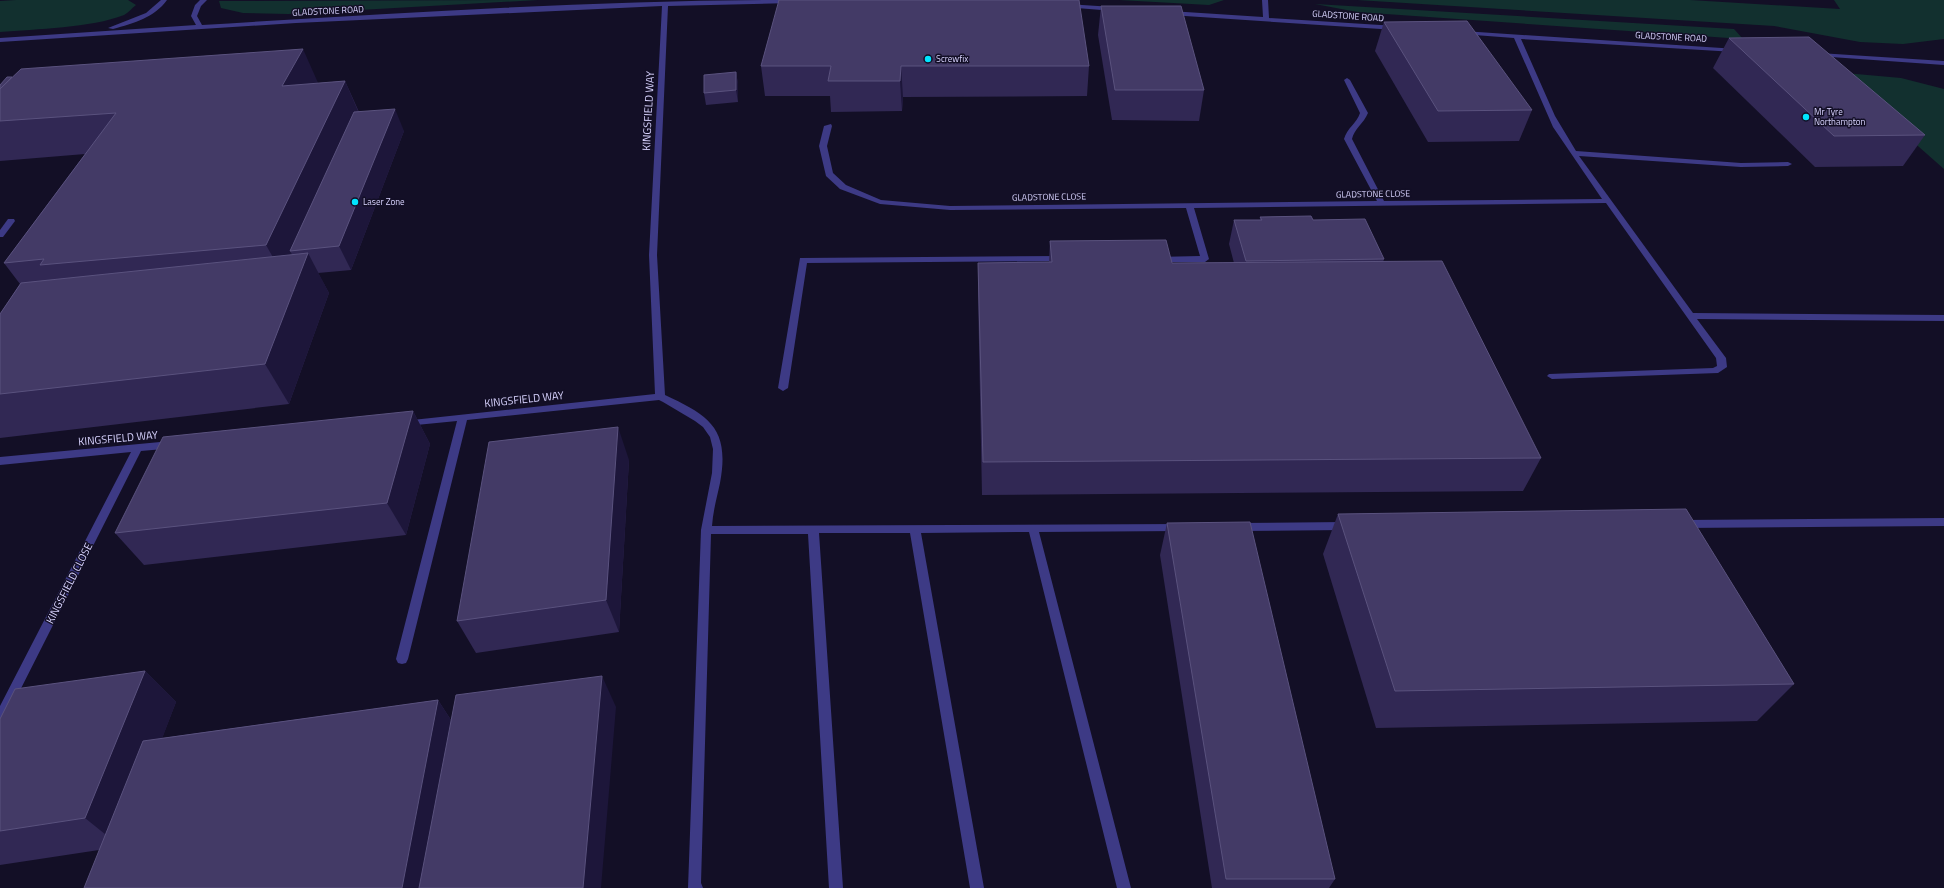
<svg xmlns="http://www.w3.org/2000/svg" width="1944" height="888" viewBox="0 0 1944 888" font-family="'Titillium Web',sans-serif">
<rect width="100%" height="100%" fill="#130f26"/>
<g fill="#12302f">
<path d="M16 0H128L136 5C132 8 128 13 124 15 91 28 36 29 0 32V1Z"/>
<path d="M538 0 288 14 243 13 221 8 219 1Z"/>
<path d="M1119 0H1224L1209 5Z"/>
<path d="M1357 0H1690L1840 9 1834 0H1944V39L1903 44 1860 42 1774 26Z"/>
<path d="M1315 4 1734 29 1743 39 1357 12Z"/>
<path d="M1834 72 1901 78 1944 89V169Z"/>
</g>
<g fill="none" stroke-linecap="round" stroke-linejoin="round">
<g fill="#3d3a85" fill-rule="evenodd">
<path d="M161 0H167C154 18 134 23 113 29L108 28 146 13Z"/>
<path d="M200 0H207L201 6 197 16 202 25C398 13 597 0 793 0V2L791 3 668 6 657 255 665 395C710 416 730 429 720 483 717 497 713 511 712 526L1184 524 1185 527 1184 530 1180 531 1039 532 1131 888H1117L1029 532 921 533 984 888H970L910 533H819L843 888H829L808 534H711L701 883 703 888H688L701 530 712 473 713 449 710 437 703 427 695 421 663 402 659 400 467 420 408 659 406 663 402 664 398 663 396 659 457 421 406 426 401 423 403 421 655 394 649 255 662 6 296 23 0 42V38L196 25 191 16 195 5Z"/>
<path d="M1262 0H1268L1269 18 1396 26 1399 28 1396 30 1170 15 1167 13 1170 11 1263 17Z"/>
<path d="M1066 4 1114 7 1117 9 1114 11 1064 7 1063 6Z"/>
<path d="M1463 31 1737 49 1738 50 1735 52 1521 39 1555 116 1576 151 1741 163 1788 162 1792 164 1788 166 1741 167 1579 156 1693 313 1944 315V321L1697 319 1726 358 1727 367 1718 373 1552 379 1547 376 1549 374 1713 368 1717 366 1716 358 1606 203 1194 208 1209 259 1205 262H1159L1155 259 1156 257 1200 256 1186 208 950 210 880 204 840 189 826 176 819 146 824 126 831 124 832 126 827 146 833 173 846 185 881 200 950 206 1377 201 1344 139C1347 128 1357 123 1360 113L1344 80 1347 78 1350 80 1368 113C1364 123 1354 129 1352 139L1384 201 1602 199 1553 127 1514 38 1461 34 1460 33Z"/>
<path d="M1819 53 1944 61V65L1817 56 1816 55Z"/>
<path d="M8 219H14L15 221 3 237H0V230Z"/>
<path d="M1063 256 1067 259 1066 261 807 263 788 388 783 391 778 388 800 258Z"/>
<path d="M171 441 176 445 175 448 141 451 4 722 0 724V706L131 452 0 465V457Z"/>
<path d="M1944 518V526L1682 528 1678 527 1677 524 1678 521 1682 520Z"/>
<path d="M1346 522 1350 523 1351 526 1350 529 1346 530 1238 531 1234 530 1233 527 1234 524 1238 523Z"/>
</g>
</g>
<g fill="#312854">
<path d="M1101 6 1204 90 1199 121 1112 120 1098 35Z"/>
<path d="M1384 22 1532 110 1519 141 1428 142 1375 51Z"/>
<path d="M1729 38 1925 135 1903 166 1815 167 1713 68Z"/>
<path d="M761 66H1089L1087 96 903 97 902 111 831 112 830 96H765Z"/>
<path d="M736 72 738 84V102L706 105 704 93Z"/>
<path d="M345 81 359 112 404 131 351 270 318 273 329 293 289 404 0 438V314L20 284 4 263 85 154 0 161V85L318 83Z"/>
<path d="M1260 217 1313 220 1384 259 1383 262 1541 458 1523 491 982 495 978 295V263L1049 262 1050 241 1172 263H1234L1229 244 1234 220H1260Z"/>
<path d="M413 411 430 444 406 535 144 565 115 533Z"/>
<path d="M629 460 619 632 476 653 457 621Z"/>
<path d="M1338 514 1794 684 1757 721 1376 728 1323 554Z"/>
<path d="M1167 523 1335 879 1329 888H1212L1160 555Z"/>
<path d="M145 671 176 702 162 738 438 700 451 720 616 707 99 850 0 865V719Z"/>
</g>
<g fill="#1d163a">
<path d="M303 49 319 85 282 86Z"/>
<path d="M901 66 903 97 902 111 900 81Z"/>
<path d="M736 72 738 84V102L736 90Z"/>
<path d="M345 81 361 118 290 251 297 263 288 284 266 245Z"/>
<path d="M395 109 404 131 351 270 339 246Z"/>
<path d="M308 253 329 293 289 404 265 364Z"/>
<path d="M413 411 430 444 406 535 387 503Z"/>
<path d="M618 427 629 460 619 632 606 600Z"/>
<path d="M145 671 176 702 121 847 85 818Z"/>
<path d="M602 676 616 707 601 888H583Z"/>
<path d="M438 700 458 731 431 888H402Z"/>
</g>
<g fill="#433a66" stroke="#5a527e">
<path d="M779 0H1079L1089 66H901L900 81H828L831 66H761Z"/>
<path d="M1101 6H1181L1204 90H1115Z"/>
<path d="M1467 21 1532 110 1438 111 1384 22Z"/>
<path d="M1809 37 1925 135 1834 136 1729 38Z"/>
<path d="M303 49 282 86 345 81 266 245 40 265 44 259 4 263 116 113 0 121V89L21 69Z"/>
<path d="M736 72V90L704 93V75Z"/>
<path d="M7 77H12L0 89V85Z"/>
<path d="M395 109 339 246 290 251 354 112Z"/>
<path d="M1311 216 1313 220 1365 219 1384 259 1246 261 1234 220H1262L1260 217Z"/>
<path d="M1166 240 1172 263 1442 261 1541 458 983 462 978 263 1052 262 1050 241Z"/>
<path d="M308 253 265 364 0 394V314L21 283Z"/>
<path d="M413 411 387 503 115 533 163 437Z"/>
<path d="M618 427 606 600 457 621 489 442Z"/>
<path d="M1686 509 1794 684 1395 691 1338 514Z"/>
<path d="M1250 522 1335 879H1226L1167 523Z"/>
<path d="M145 671 85 818 0 831V719L15 689Z"/>
<path d="M602 676 583 888H419L456 695Z"/>
<path d="M438 700 402 888H84L143 741Z"/>
</g>
<g fill="#00e5ff" stroke="#130f26" stroke-width="1.5">
<circle cx="928" cy="59" r="4"/>
<circle cx="1806" cy="117" r="4"/>
<circle cx="355" cy="202" r="4"/>
</g>
<g text-anchor="middle" stroke-width="3" stroke-linejoin="round" paint-order="stroke">
<g font-size="9" fill="#d9d4ff" stroke="#130f26">
<text transform="translate(328 11) rotate(-3)" y="3">GLADSTONE ROAD</text>
<text transform="translate(1348 16) rotate(4)" y="3">GLADSTONE ROAD</text>
<text transform="translate(1671 37) rotate(3)" y="3">GLADSTONE ROAD</text>
<text transform="translate(1373 194) rotate(-1)" y="3">GLADSTONE CLOSE</text>
<text transform="translate(1049 197) rotate(-1)" y="3">GLADSTONE CLOSE</text>
</g>
<g font-size="9" fill="#d9d4ff" stroke="#130f26" text-anchor="start">
<text x="936" y="62">Screwfix</text>
<text x="1814" y="115">Mr Tyre<tspan x="1814" dy="10">Northampton</tspan></text>
<text x="363" y="205">Laser Zone</text>
</g>
<g font-size="11" fill="#d9d4ff" stroke="#130f26">
<text transform="translate(648 111) rotate(-87)" y="4">KINGSFIELD WAY</text>
<text transform="translate(524 399) rotate(-6)" y="4">KINGSFIELD WAY</text>
<text transform="translate(118 438) rotate(-5)" y="4">KINGSFIELD WAY</text>
<text transform="translate(69 583) rotate(-63)" y="4">KINGSFIELD CLOSE</text>
</g>
</g>
</svg>
